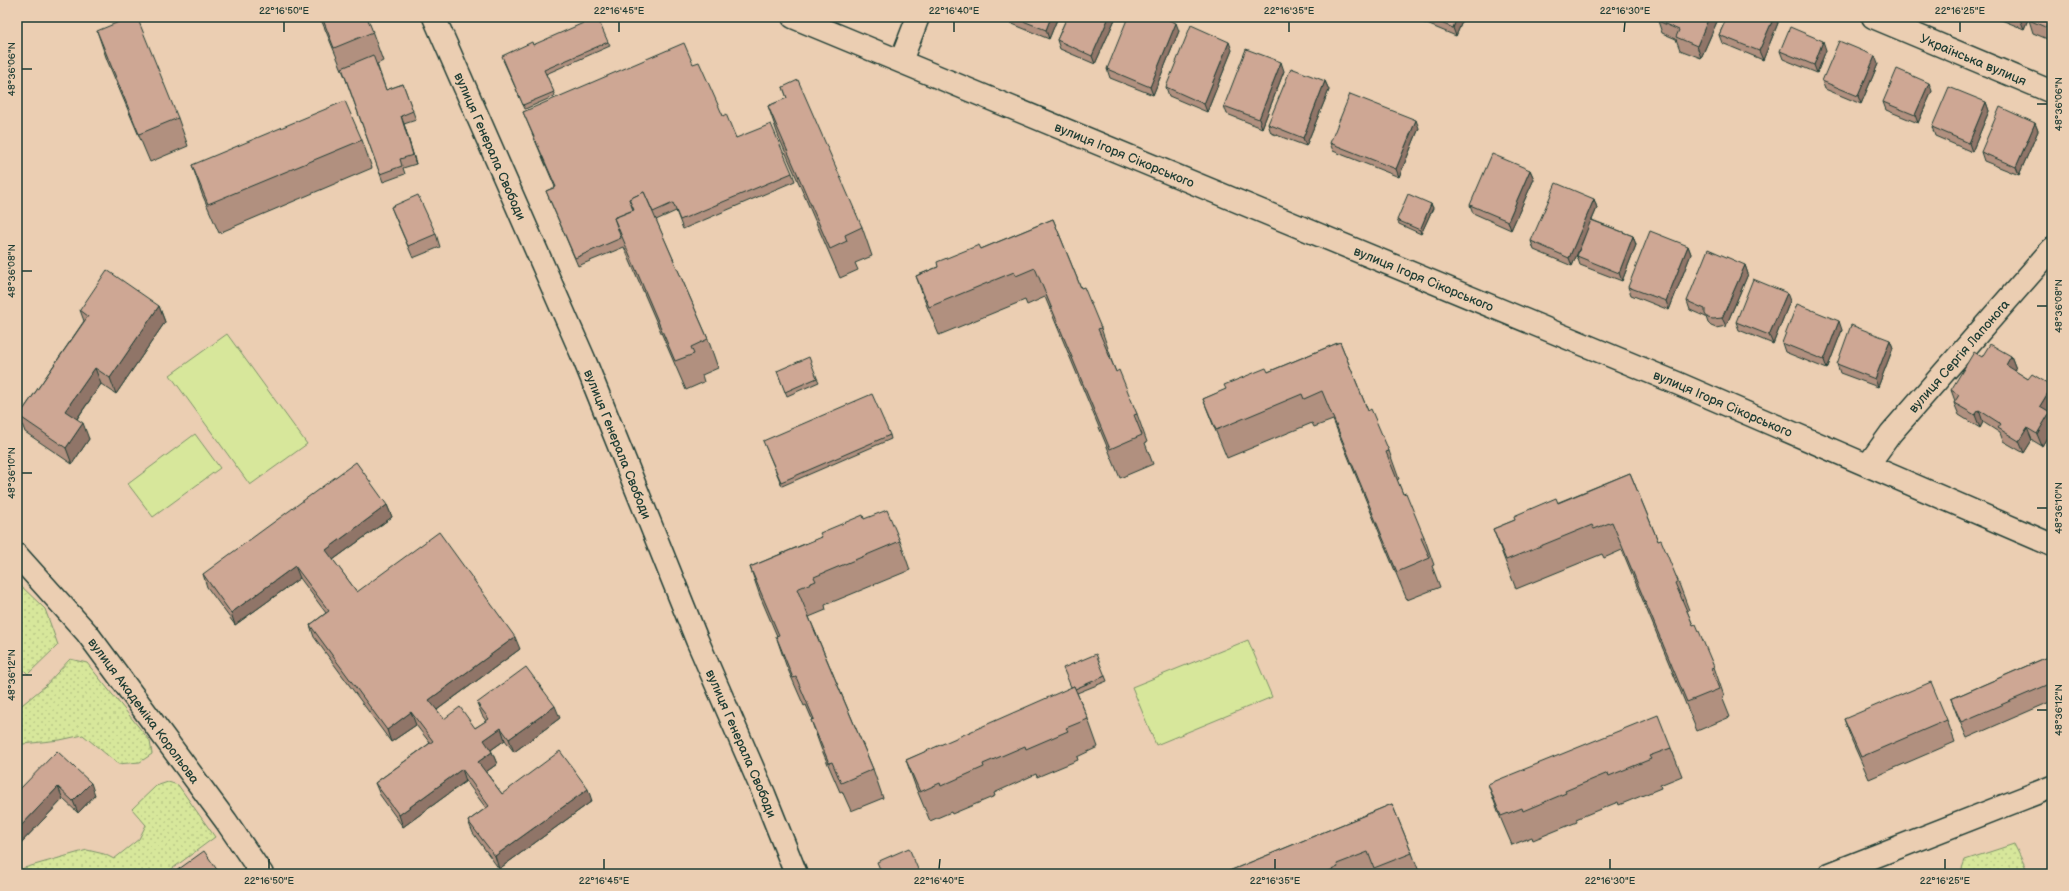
<svg xmlns="http://www.w3.org/2000/svg" width="2069" height="891" viewBox="0 0 2069 891" font-family="'Balsamiq Sans',sans-serif">
<defs>
<pattern id="grass-dots" width="8" height="8" patternUnits="userSpaceOnUse"><rect width="8" height="8" fill="#d7e79b"/><path d="M2 2h.1M6 6h.1" fill="none" stroke="#b8c786" stroke-width="1.8" stroke-linecap="round"/></pattern>
</defs>
<rect width="100%" height="100%" fill="#ebceb2"/>
<filter id="ink" filterUnits="userSpaceOnUse"><feTurbulence type="fractalNoise" baseFrequency=".025" numOctaves="2"/><feDisplacementMap in="SourceGraphic" scale="8" xChannelSelector="R" yChannelSelector="G"/><feConvolveMatrix kernelMatrix="1 2 1 2 8 2 1 2 1" color-interpolation-filters="sRGB"/></filter>
<g filter="url(#ink)">
<g fill="url(#grass-dots)" stroke="#7b9268">
<path d="M17 582 45 609 58 645 28 674 17 663Z"/>
<path d="M70 659 87 663 150 741 152 754 140 762 118 764 83 735 60 740 23 744 17 748V709L45 686Z"/>
<path d="M168 782 178 785 215 837 165 874H17V870L87 850 104 854 114 859 139 839 146 825 132 809 156 786Z"/>
<path d="M2014 844 2029 874H1960L1965 860Z"/>
</g>
<g fill="#d7e79b" stroke="#7b9268">
<path d="M227 334 307 444 250 485 170 375Z"/>
<path d="M195 434 220 468 153 517 128 484Z"/>
<path d="M1248 640 1272 697 1156 745 1132 687Z"/>
</g>
<g fill="none" stroke-linecap="round" stroke-linejoin="round">
<g stroke="#1f3d34" stroke-width="25">
<g id="minor">
<path id="s1" d="M434 17 584 359 697 640 764 794 796 874"/>
<path id="s2" d="M1873 17 2052 92"/>
<path d="M901 61 918 17"/>
<path id="s3" d="M1868 465 1891 433 2052 249"/>
<path id="s4" d="M17 555 87 633 226 821 262 874"/>
</g>
</g>
<g stroke="#1f3d34" stroke-width="25">
<g id="tertiary">
<path id="s5" d="M793 17 1679 384 2052 545"/>
<path d="M1830 874 2052 787"/>
</g>
</g>
<use href="#minor" stroke="#ebceb2" stroke-width="22"/>
<use href="#tertiary" stroke="#ebceb2" stroke-width="22"/>
</g>
<g fill="#b1907f" stroke="#1f3d34">
<path d="M320 17H367L383 61 377 64 386 90 403 84 416 120 404 124 416 164 403 168 405 174 383 182 345 77Z"/>
<path d="M1008 17H1058L1049 39 1010 23Z"/>
<path d="M1067 17H1116L1095 64 1060 49 1057 40Z"/>
<path d="M1420 17H1464L1456 36 1422 22Z"/>
<path d="M1719 17 1701 58 1680 50 1676 39 1662 33 1658 21Z"/>
<path d="M1727 17H1776L1778 23 1763 60 1722 43 1719 35Z"/>
<path d="M1994 17H2029L2024 29Z"/>
<path d="M2052 17V41L2033 33 2029 20Z"/>
<path d="M97 31 178 118 188 146 150 162 107 60Z"/>
<path d="M1179 31 1153 95 1110 78 1107 69Z"/>
<path d="M608 42 610 46 546 74 555 96 525 109 503 60 533 45Z"/>
<path d="M1232 50 1207 112 1169 96 1166 87Z"/>
<path d="M1826 50 1817 73 1783 59 1780 51Z"/>
<path d="M693 64 736 138 792 173 795 181 683 229 676 211 656 220 708 339 718 368 702 375 704 382 686 390 624 247 578 266 546 191 555 187 523 112Z"/>
<path d="M1878 64 1861 104 1825 89 1822 81Z"/>
<path d="M1284 71 1262 128 1227 114 1224 106Z"/>
<path d="M1325 81 1329 90 1306 146 1271 133 1268 124Z"/>
<path d="M783 87 862 227 872 256 855 263 858 270 840 278 778 135 768 106 787 98Z"/>
<path d="M1932 91 1918 123 1886 110 1883 102Z"/>
<path d="M1986 102 1989 111 1972 152 1935 136 1932 127Z"/>
<path d="M2035 123 2038 131 2019 175 1984 161 1981 152Z"/>
<path d="M1419 128 1399 177 1333 151 1330 143Z"/>
<path d="M362 140 372 168 219 233 202 194 192 165Z"/>
<path d="M1530 170 1534 179 1511 230 1473 213 1470 205Z"/>
<path d="M1594 199 1597 208 1592 220 1633 236 1636 245 1622 281 1580 265 1577 256 1587 231 1572 266 1534 250 1531 241Z"/>
<path d="M1431 204 1433 208 1421 234 1399 224 1397 220Z"/>
<path d="M391 207 436 234 440 247 413 258 396 219Z"/>
<path d="M1053 219 1081 288 1101 328 1111 357H1110L1116 372 1137 414 1147 442 1145 443 1153 464 1120 478 1045 297 1027 305 1025 300 939 335 926 304 916 276Z"/>
<path d="M1688 246 1691 254 1669 310 1631 295 1628 287Z"/>
<path d="M1745 265 1748 274 1726 326 1716 328 1711 326 1708 323 1706 317 1690 310 1687 301Z"/>
<path d="M1790 301 1773 344 1739 330 1736 322Z"/>
<path d="M159 306 165 322 116 394 101 384 77 419 89 439 72 464 25 432 19 416 84 321 80 310Z"/>
<path d="M1842 330 1827 369 1785 352 1782 343Z"/>
<path d="M1890 340 1893 348 1878 387 1840 373 1837 364Z"/>
<path d="M1340 342 1368 411 1389 451 1399 479 1397 480 1403 494 1424 537 1434 565 1432 566 1440 587 1407 600 1333 420 1314 427 1312 423 1227 458 1214 427 1203 399Z"/>
<path d="M2011 356 2016 369 2015 371 2028 379 2052 386V407L2049 411 2050 412 2052 416V429L2042 446 2032 440 2024 453 2003 441 2000 433 1983 422 1980 428 1959 415 1954 403 1955 401 1951 390 1982 357Z"/>
<path d="M777 371 817 378 819 382 787 396Z"/>
<path d="M890 435 891 439 782 486 765 445Z"/>
<path d="M1630 473 1658 541 1678 581 1689 610 1687 611 1693 625 1714 667 1724 696 1722 697 1730 717 1697 731 1622 550 1604 558 1602 554 1516 589 1504 558 1493 529Z"/>
<path d="M387 505 392 517 333 560 357 592 520 649 437 710 444 719 475 728 486 721 482 715 477 703 560 718 514 752 505 740 491 750 497 764 486 772 502 794 592 801 499 869 473 833 468 821 486 808 466 781 403 827 380 795 375 783 430 743 416 725 391 742 314 637 310 625 326 613 300 578 235 625 207 587 203 574Z"/>
<path d="M864 519 900 541 910 570 825 605 826 610 809 617 873 769 883 798 851 811 842 791 840 792 821 748 811 720 812 719 806 705 804 706 786 665 776 636H777L760 596 750 567Z"/>
<path d="M2052 655V701L1967 738 1957 715 1951 699Z"/>
<path d="M1105 676 1107 681 1077 693 1088 719 1098 747 1077 757 1078 760 1037 777 1036 774 994 793 995 796 952 814 951 812 930 821 916 788 906 760Z"/>
<path d="M1844 719 1947 720 1955 742 1869 779 1852 741Z"/>
<path d="M1671 748 1682 776 1660 785 1661 788 1619 805 1618 802 1576 819 1577 822 1533 840 1532 837 1512 845 1498 812 1488 784Z"/>
<path d="M57 751 95 795 78 813 63 799 17 847Z"/>
<path d="M1392 804 1412 853 1420 874H1222Z"/>
</g>
<g fill="#907568" stroke="#1f3d34">
<path d="M1051 17H1058L1049 39 1046 30Z"/>
<path d="M1109 17H1116L1095 64 1092 56Z"/>
<path d="M1457 17H1464L1456 36 1453 28Z"/>
<path d="M1709 17H1719L1701 58 1697 46Z"/>
<path d="M1774 17H1776L1778 23 1763 60 1759 51Z"/>
<path d="M2019 17H2029L2024 29Z"/>
<path d="M1176 23 1179 31 1153 95 1150 87Z"/>
<path d="M1823 41 1826 50 1817 73 1814 65Z"/>
<path d="M1229 42 1232 50 1207 112 1204 104Z"/>
<path d="M1875 56 1878 64 1861 104 1858 96Z"/>
<path d="M1281 62 1284 71 1262 128 1259 119Z"/>
<path d="M1325 81 1329 90 1306 146 1303 138Z"/>
<path d="M1929 83 1932 91 1918 123 1915 115Z"/>
<path d="M1986 102 1989 111 1972 152 1969 143Z"/>
<path d="M401 116 404 124 416 164 413 155Z"/>
<path d="M1416 120 1419 128 1399 177 1396 169Z"/>
<path d="M2035 123 2038 131 2019 175 2016 167Z"/>
<path d="M1530 170 1534 179 1511 230 1508 221Z"/>
<path d="M1594 199 1597 208 1572 266 1569 258Z"/>
<path d="M1431 204 1433 208 1421 234 1420 230Z"/>
<path d="M1633 236 1636 245 1622 281 1619 273Z"/>
<path d="M1688 246 1691 254 1669 310 1666 301Z"/>
<path d="M1745 265 1748 274 1726 326 1722 318Z"/>
<path d="M1787 293 1790 301 1773 344 1769 335Z"/>
<path d="M159 306 165 322 116 394 110 378Z"/>
<path d="M1839 321 1842 330 1827 369 1824 360Z"/>
<path d="M1890 340 1893 348 1878 387 1875 379Z"/>
<path d="M2011 356 2016 369 2010 378 2006 365Z"/>
<path d="M95 368 101 384 71 427 65 411Z"/>
<path d="M2052 387V407L2045 418 2040 406Z"/>
<path d="M1979 410 1983 422 1980 428 1975 415Z"/>
<path d="M2050 412 2052 416V429L2042 446 2037 434Z"/>
<path d="M83 423 89 439 72 464 66 448Z"/>
<path d="M2027 428 2032 440 2024 453 2019 441Z"/>
<path d="M387 505 392 517 330 562 326 550Z"/>
<path d="M295 566 300 578 235 625 231 613Z"/>
<path d="M515 637 520 649 434 712 429 700Z"/>
<path d="M555 706 560 718 514 752 509 739Z"/>
<path d="M411 712 416 725 391 742 387 730Z"/>
<path d="M501 728 505 740 488 752 484 740Z"/>
<path d="M492 752 497 764 483 774 478 762Z"/>
<path d="M462 769 466 781 403 827 399 815Z"/>
<path d="M91 783 95 795 78 813 73 801Z"/>
<path d="M58 787 63 799 17 847V830Z"/>
<path d="M588 789 592 801 499 869 495 856Z"/>
</g>
<g fill="#cea794" stroke="#1f3d34">
<path d="M131 17H137L178 118 139 134 97 31Z"/>
<path d="M322 17H367L373 32 334 48Z"/>
<path d="M597 17 608 42 544 70 554 92 523 105 502 56 532 42 533 45Z"/>
<path d="M1013 17H1051L1046 30Z"/>
<path d="M1067 17H1109L1092 56 1057 40Z"/>
<path d="M1128 17H1162L1176 23 1150 87 1107 69Z"/>
<path d="M1427 17H1457L1453 28Z"/>
<path d="M1659 17H1709L1697 46 1676 37 1679 30 1658 21Z"/>
<path d="M1727 17H1774L1759 51 1719 35Z"/>
<path d="M2030 17H2052V30L2029 20Z"/>
<path d="M1191 25 1229 42 1204 104 1166 87Z"/>
<path d="M1790 27 1823 41 1814 65 1780 51Z"/>
<path d="M1839 41 1875 56 1858 96 1822 81Z"/>
<path d="M684 43 693 64 699 62 723 116 726 114 736 138 771 124 792 173 680 220 673 203 653 212 644 192 629 199 633 210 614 218 621 238 575 258 546 191 556 187 523 112Z"/>
<path d="M1246 49 1281 62 1259 119 1224 106Z"/>
<path d="M373 55 386 90 403 84 413 111 401 116 413 155 400 159 402 166 380 174 342 68Z"/>
<path d="M1291 68 1325 81 1303 138 1268 124Z"/>
<path d="M1897 69 1929 83 1915 115 1883 102Z"/>
<path d="M798 80 862 227 845 235 847 241 830 249 768 106 787 98 783 87Z"/>
<path d="M1949 87 1986 102 1969 143 1932 127Z"/>
<path d="M1350 94 1416 120 1396 169 1330 143Z"/>
<path d="M345 101 362 140 208 204 192 165Z"/>
<path d="M2000 107 2035 123 2016 167 1981 152Z"/>
<path d="M1492 154 1530 170 1508 221 1470 205Z"/>
<path d="M1556 183 1594 199 1569 258 1531 241Z"/>
<path d="M644 192 708 339 691 347 694 354 675 361 614 218 634 210 629 199Z"/>
<path d="M1408 194 1431 204 1420 230 1397 220Z"/>
<path d="M418 195 436 234 408 246 391 207Z"/>
<path d="M1053 219 1081 288 1084 287 1101 328 1098 329 1116 372 1119 370 1137 414 1134 415 1142 435 1110 449 1035 268 1016 276 1014 272 929 307 916 276 938 267 937 262 979 245 981 249Z"/>
<path d="M1591 220 1633 236 1619 273 1577 256Z"/>
<path d="M1650 231 1688 246 1666 301 1628 287Z"/>
<path d="M1708 249 1745 265 1722 318 1713 319 1708 318 1705 314V309L1687 301Z"/>
<path d="M107 270 159 306 110 378 95 368 65 411 83 423 66 448 19 416 88 316 80 310Z"/>
<path d="M1753 279 1787 293 1769 335 1736 322Z"/>
<path d="M1797 304 1839 321 1824 360 1782 343Z"/>
<path d="M1851 325 1890 340 1875 379 1837 364Z"/>
<path d="M1340 342 1368 411 1371 409 1389 451 1386 452 1403 494 1406 493 1424 537 1421 538 1430 558 1397 572 1322 391 1304 399 1302 394 1216 430 1203 399 1226 389 1224 385 1266 368 1268 372Z"/>
<path d="M1990 344 2011 356 2006 365 2028 379 2032 374 2052 386 2040 406 2050 412 2037 434 2027 428 2019 441 1998 428 2001 424 1979 410 1975 415 1954 403 1959 395 1951 390 1974 352 1982 357Z"/>
<path d="M809 357 817 378 785 392 777 371Z"/>
<path d="M872 394 890 435 781 482 763 441Z"/>
<path d="M356 462 387 505 326 550 357 592 439 532 515 637 429 700 444 719 460 707 475 728 489 719 477 703 526 667 555 706 509 739 501 728 484 740 492 752 478 762 502 794 560 751 588 789 495 856 468 821 489 806 462 769 399 815 375 783 433 741 411 712 387 730 310 625 329 611 295 566 231 613 203 574Z"/>
<path d="M1630 473 1658 541 1661 540 1678 581 1675 583 1693 625 1696 624 1714 667 1711 668 1719 689 1687 702 1612 522 1594 529 1592 525 1506 560 1493 529 1515 520 1514 516 1556 498 1558 503Z"/>
<path d="M887 510 900 541 814 577 816 581 797 589 873 769 841 783 832 762 829 763 811 720 814 719 796 677 793 678 776 636 779 635 750 567 822 537 820 533 863 515 864 519Z"/>
<path d="M1096 654 1105 676 1075 689 1074 686 1071 687 1063 668Z"/>
<path d="M2052 655V683L1961 722 1951 699Z"/>
<path d="M1931 682 1947 720 1861 757 1844 719Z"/>
<path d="M1074 686 1088 719 1066 728 1068 731 1026 749 1025 746 983 764 984 767 941 786 940 783 920 792 906 760Z"/>
<path d="M1658 715 1671 748 1649 756 1651 759 1609 776 1608 773 1565 791 1566 793 1523 811 1522 808 1501 816 1488 784Z"/>
<path d="M57 751 91 783 73 801 58 787 17 830V792Z"/>
<path d="M1392 804 1412 853 1374 868 1368 852 1337 864 1338 867 1322 874H1222Z"/>
<path d="M909 848 920 874H882L877 862Z"/>
<path d="M204 851 220 874H172Z"/>
</g>
</g>
<path fill="none" stroke="#1f3d34" stroke-width="1.5" d="M284 32V22M619 32V22M954 32V22M1289 32V22M1624 32 1625 22M1960 32V22M22 69H32M2037 104H2047M22 271H32M2037 306H2047M22 473H32M2037 508H2047M22 675H32M2037 710H2047M269 869V859M604 869V859M939 869 940 859M1275 869V859M1610 869V859M1945 869V859"/>
<g text-anchor="middle" stroke-width="3" stroke-linejoin="round" paint-order="stroke">
<g font-size="13" fill="#1f3d34" stroke="#ebceb2">
<text dy="5" stroke="none"><textPath href="#s2" startOffset="109">Українська вулиця</textPath></text>
<text dy="5" stroke="none"><textPath href="#s1" startOffset="141">вулиця Генерала Свободи</textPath></text>
<text dy="5" stroke="none"><textPath href="#s5" startOffset="359">вулиця Ігоря Сікорського</textPath></text>
<text dy="5" stroke="none"><textPath href="#s5" startOffset="683">вулиця Ігоря Сікорського</textPath></text>
<text dy="5" stroke="none"><textPath href="#s3" startOffset="142">вулиця Сергія Лапонога</textPath></text>
<text dy="5" stroke="none"><textPath href="#s5" startOffset="1007">вулиця Ігоря Сікорського</textPath></text>
<text dy="5" stroke="none"><textPath href="#s1" startOffset="465">вулиця Генерала Свободи</textPath></text>
<text dy="5" stroke="none"><textPath href="#s4" startOffset="201">вулиця Академіка Корольова</textPath></text>
<text dy="5" stroke="none"><textPath href="#s1" startOffset="789">вулиця Генерала Свободи</textPath></text>
</g>
</g>
<rect width="2069" height="891" fill="none" stroke="#ebceb2" stroke-width="44"/>
<rect x="22" y="22" width="2025" height="847" fill="none" stroke="#1f3d34" stroke-width="1.5"/>
<g font-size="10" text-anchor="middle" fill="#1f3d34">
<text x="284" y="14">22°16'50"E</text>
<text x="619" y="14">22°16'45"E</text>
<text x="954" y="14">22°16'40"E</text>
<text x="1289" y="14">22°16'35"E</text>
<text x="1625" y="14">22°16'30"E</text>
<text x="1960" y="14">22°16'25"E</text>
<text transform="translate(11 69) rotate(-90)" y="4">48°36'06"N</text>
<text transform="translate(2058 104) rotate(-90)" y="4">48°36'06"N</text>
<text transform="translate(11 271) rotate(-90)" y="4">48°36'08"N</text>
<text transform="translate(2058 306) rotate(-90)" y="4">48°36'08"N</text>
<text transform="translate(11 473) rotate(-90)" y="4">48°36'10"N</text>
<text transform="translate(2058 508) rotate(-90)" y="4">48°36'10"N</text>
<text transform="translate(11 675) rotate(-90)" y="4">48°36'12"N</text>
<text transform="translate(2058 710) rotate(-90)" y="4">48°36'12"N</text>
<text x="269" y="884">22°16'50"E</text>
<text x="604" y="884">22°16'45"E</text>
<text x="939" y="884">22°16'40"E</text>
<text x="1275" y="884">22°16'35"E</text>
<text x="1610" y="884">22°16'30"E</text>
<text x="1945" y="884">22°16'25"E</text>
</g>
</svg>
